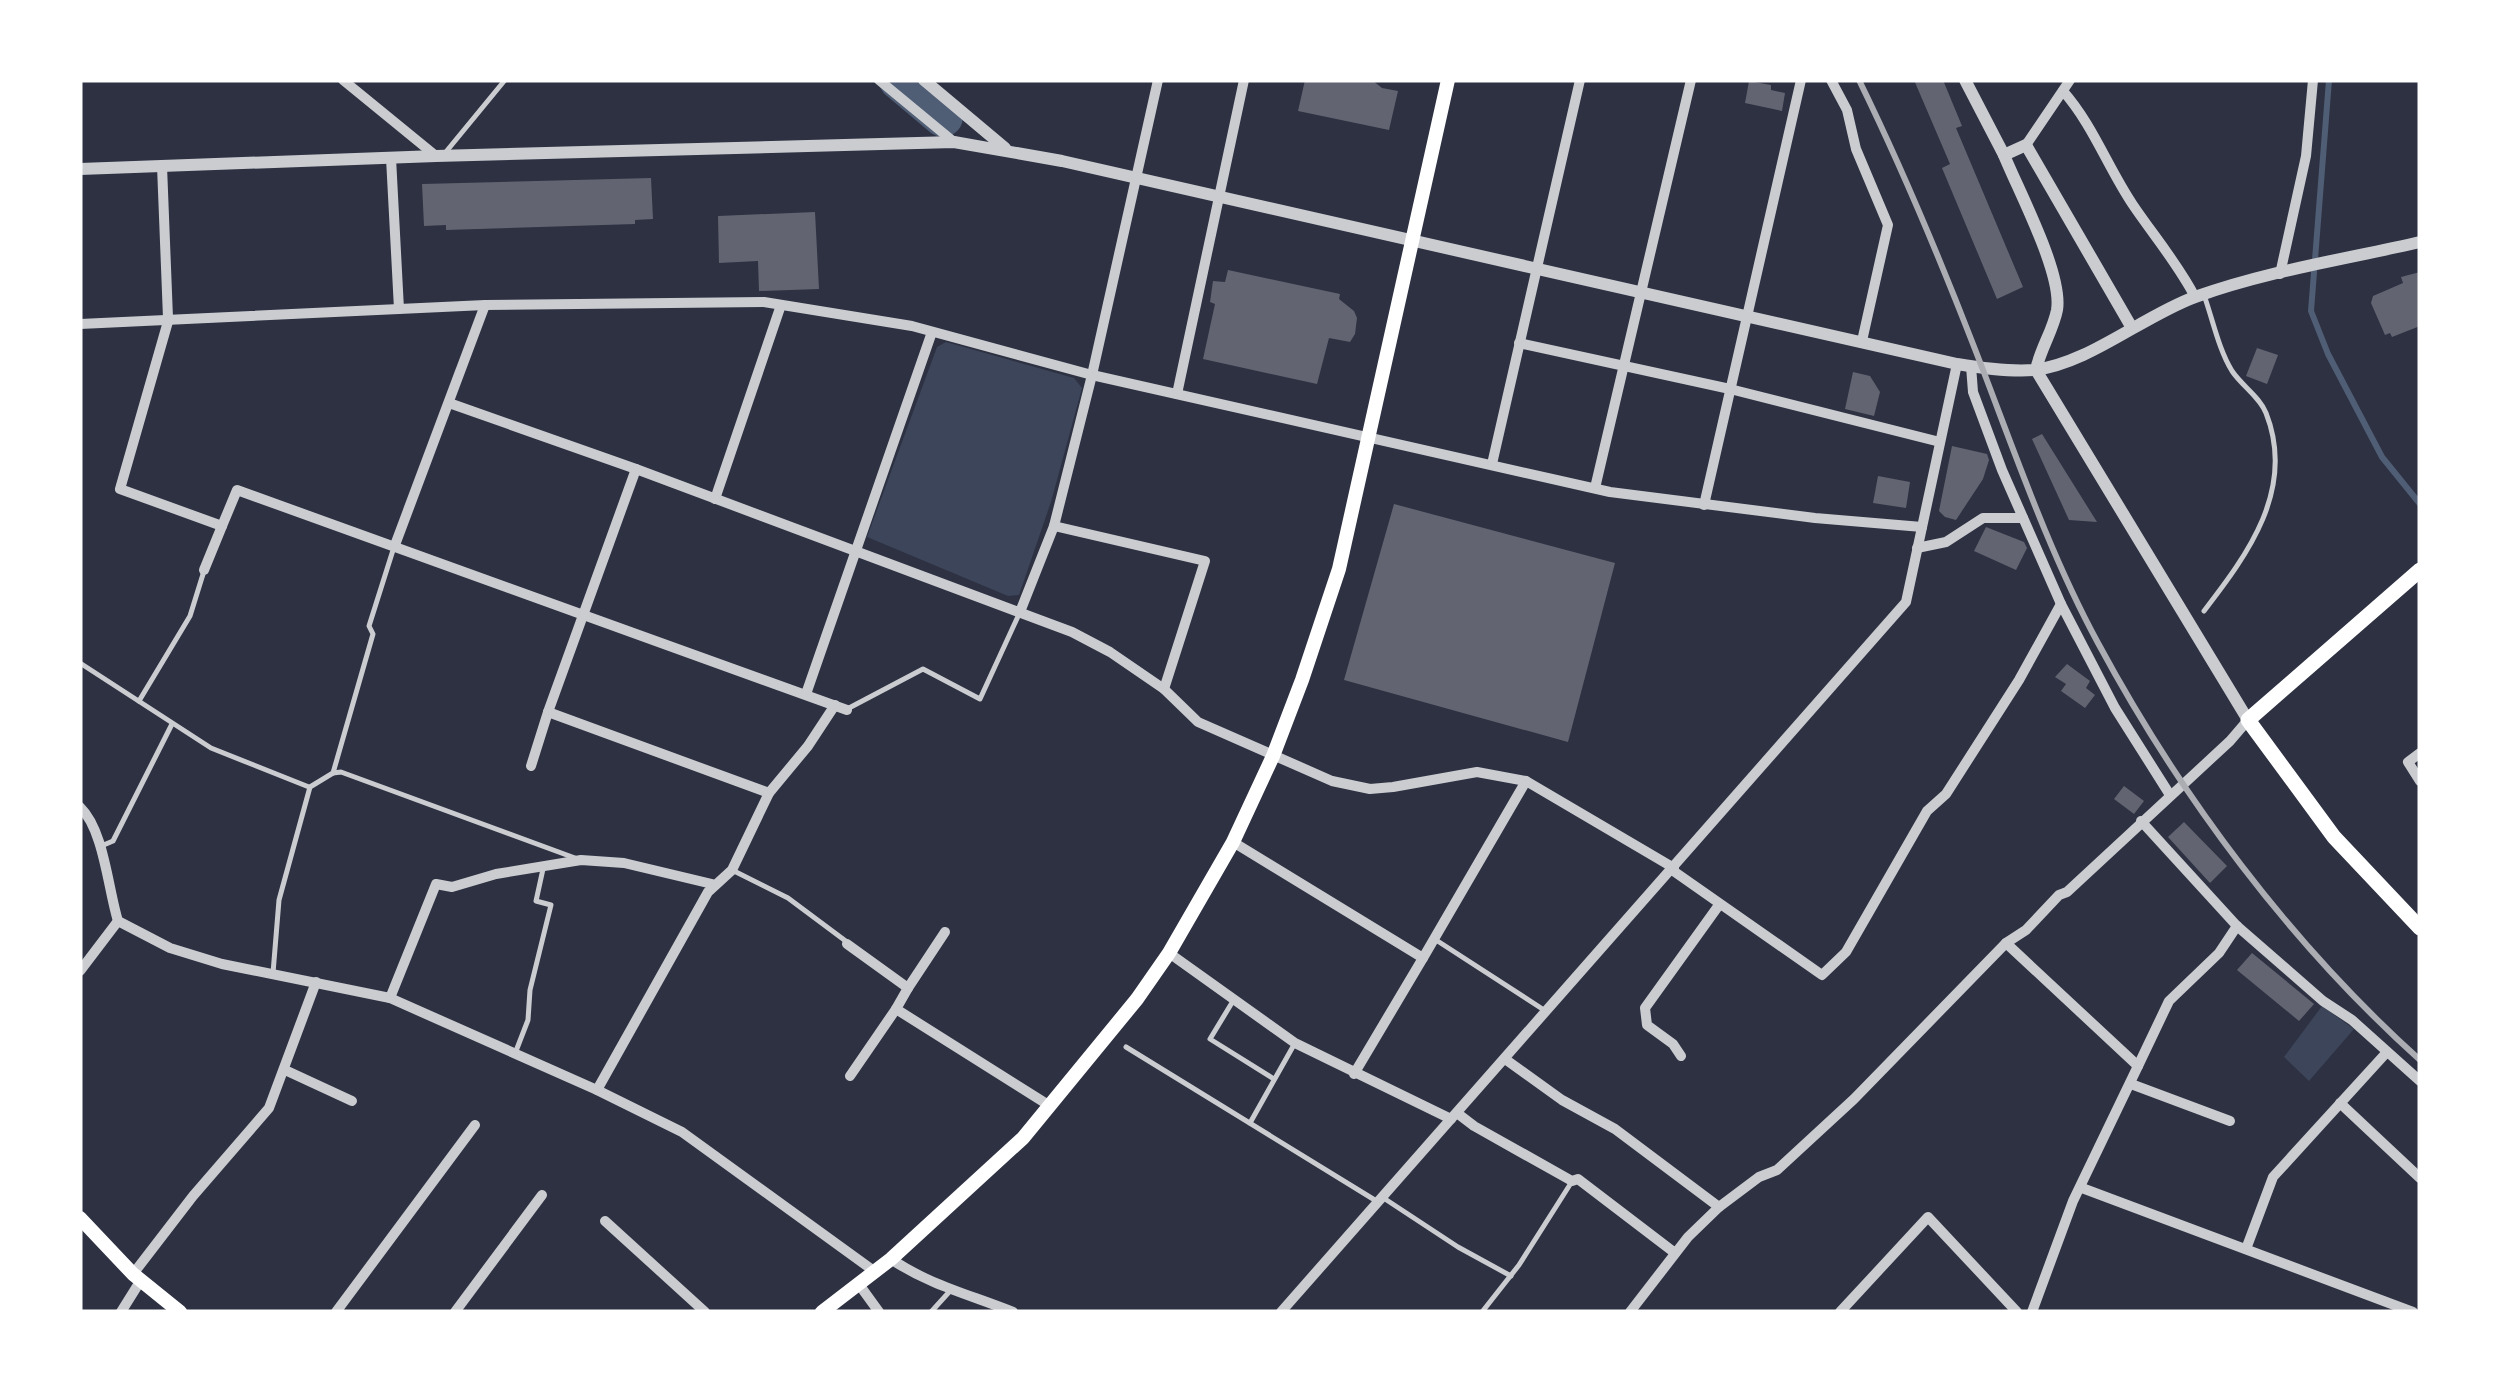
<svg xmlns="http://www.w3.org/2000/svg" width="2500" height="1392" viewBox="0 0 2500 1392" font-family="Poppins,sans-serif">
<rect width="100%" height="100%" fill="#2d3142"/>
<g fill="#3c4559">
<path d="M946 342 1074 378 1082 388 1051 502 1019 595 1008 596 867 537 937 347Z"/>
<path d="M2322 1006 2354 1029 2309 1081 2284 1057Z"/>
</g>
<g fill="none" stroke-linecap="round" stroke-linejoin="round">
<path stroke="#4f5d75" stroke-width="6" d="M2329 80 2311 311 2328 354 2382 457 2420 504"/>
<path stroke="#4f5d75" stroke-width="40" d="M899 80 943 117"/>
</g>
<g fill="#626471">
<path d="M1305 80H1372L1382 88 1398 91 1389 130 1298 111Z"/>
<path d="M1914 80H1943L1962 126 1956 128 2023 287 1997 299 1942 168 1950 164Z"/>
<path d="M1749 81 1771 85V90L1785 93 1782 111 1745 103Z"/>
<path d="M651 178 653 219 635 220V224L446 230V225L424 226 422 184Z"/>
<path d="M815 212 819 289 759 291 758 261 719 263 718 216Z"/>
<path d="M1228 270 1340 294 1339 299 1354 311 1357 318 1355 334 1350 342 1329 338 1317 384 1203 359 1215 304 1210 302 1213 281 1225 282Z"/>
<path d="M2420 272V326L2392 337 2390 333 2385 335 2371 303 2373 296 2403 283 2401 277Z"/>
<path d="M2257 348 2278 355 2267 384 2246 376Z"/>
<path d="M1853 372 1870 376 1880 392 1874 416 1845 409Z"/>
<path d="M2042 434 2097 522 2069 520 2032 439Z"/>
<path d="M1952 446 1987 454 1989 460 1983 479 1956 520 1945 517 1939 511Z"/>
<path d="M1878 476 1910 482 1906 508 1873 503Z"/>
<path d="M1394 504 1615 563 1568 742 1344 680Z"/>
<path d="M1986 527 2024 542 2027 548 2016 570 1974 551Z"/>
<path d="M2067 664 2090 681 2086 688 2095 695 2085 708 2061 691 2066 684 2055 677Z"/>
<path d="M2124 786 2144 801 2134 814 2114 799Z"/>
<path d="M2184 822 2227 866 2210 883 2168 837Z"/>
<path d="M2252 953 2314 1004 2299 1021 2237 970Z"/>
</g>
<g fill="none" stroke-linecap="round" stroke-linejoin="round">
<g stroke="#caccd0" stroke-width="5">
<path d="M445 153 505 80"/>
<path d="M2204 611C2248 554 2296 489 2266 413 2260 397 2242 386 2232 371 2219 350 2213 321 2205 298"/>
<path d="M80 663 211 748 309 787"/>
<path d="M139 701 190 616 204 571"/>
<path d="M849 708 923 669 980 699 1020 612"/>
<path d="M333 773 341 772 575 858"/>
<path d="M99 847 113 841 172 724"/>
<path d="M734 871 788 898 847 942"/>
<path d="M1436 940 1544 1010"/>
<path d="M273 973 279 900 310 787 333 773 373 634 369 626 394 547"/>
<path d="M1233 1001 1210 1039 1274 1079"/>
<path d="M1126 1047 1378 1202"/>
<path d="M516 1051 528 1020 530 990 551 905 536 901 543 869"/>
<path d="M1250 1123 1295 1043"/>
<path d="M1382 1197 1458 1247 1511 1276"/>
<path d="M931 1312 950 1291"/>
<path d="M1482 1312 1519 1265 1571 1183"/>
</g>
<g stroke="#caccd0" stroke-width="10">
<path d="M343 80 436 156"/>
<path d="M879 80 954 142"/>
<path d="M1831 80 1847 110 1856 149 1888 225 1862 341"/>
<path d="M2063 91C2093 125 2108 168 2133 205 2154 236 2178 264 2195 297"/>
<path d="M2026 145 2070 80"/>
<path d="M391 158 399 309"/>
<path d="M162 166 168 318"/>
<path d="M2280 274 2306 156 2313 80"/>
<path d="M169 318 120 489 222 526 237 490 847 710"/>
<path d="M80 324 485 305 764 302 912 326 1092 375 1610 492 1815 518 1922 527"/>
<path d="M1519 343 1730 389 1940 442"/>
<path d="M1971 366 1973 392 2002 470 2061 604 2115 708 2170 795"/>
<path d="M1177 394 1244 80"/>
<path d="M449 403 636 469 1072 632 1110 652 1164 689 1198 722 1332 781 1370 789 1393 787 1477 772 1526 781 1674 868"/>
<path d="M1492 464 1580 80"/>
<path d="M636 469 548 712 769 793"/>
<path d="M1595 488 1691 80"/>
<path d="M715 499 781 305"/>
<path d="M1704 505 1801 80"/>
<path d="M1054 526 1205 561 1164 689"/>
<path d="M395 545 485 305"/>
<path d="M1917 548 1946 542 1983 518H2023"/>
<path d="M204 570 222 526"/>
<path d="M1020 612 1054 526 1092 375 1158 80"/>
<path d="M806 694 932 332"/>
<path d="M2420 753 2408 762 2420 781"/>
<path d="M531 766 548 712"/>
<path d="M80 807C104 830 108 889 118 921L170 948 222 964 390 998 597 1090 682 1132 874 1271"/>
<path d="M2141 821 2237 926 2323 1001 2352 1020 2420 1081"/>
<path d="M1233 842 1423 958 1354 1074"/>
<path d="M1672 870 1822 975 1846 952 1927 811 1946 794 2019 680 2061 604"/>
<path d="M2006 943 2138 1066 2073 1201 2032 1312"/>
<path d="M847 944 908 988 896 1009 1050 1106"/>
<path d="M1169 953 1295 1043 1451 1119"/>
<path d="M1423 958 1526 781"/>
<path d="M80 971 118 921"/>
<path d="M908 988 945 932"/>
<path d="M390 998 436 884 452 887 496 874 581 860 624 863 712 884"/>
<path d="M1681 1056 1673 1044 1647 1025 1645 1008 1719 905"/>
<path d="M1505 1059 1562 1100 1615 1129 1719 1207"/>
<path d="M2138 1066 2169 1001 2219 953 2237 926"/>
<path d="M285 1070 352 1101"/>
<path d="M850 1076 896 1009"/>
<path d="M2131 1084 2230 1121"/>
<path d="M597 1090 708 892 732 870 769 793 808 746 835 705"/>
<path d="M2340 1103 2420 1178"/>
<path d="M1457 1113 1474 1126 1572 1181 1578 1179 1675 1253"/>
<path d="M2082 1188 2413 1312"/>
<path d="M605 1221 705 1312"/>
<path d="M2246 1249 2273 1177 2387 1052"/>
<path d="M891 1259C929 1285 971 1295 1013 1312"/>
<path d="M133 1274 193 1196 269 1108 316 982"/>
<path d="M858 1283 879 1312"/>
<path d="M121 1312 141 1280"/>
<path d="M336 1312 475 1125"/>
<path d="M455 1312 542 1195"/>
<path d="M1281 1312 1906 602 1957 364"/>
<path d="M1630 1312 1688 1237 1719 1207 1759 1177 1777 1170 1854 1099 2006 943 2026 930 2059 895 2067 892 2230 741 2248 720"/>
<path d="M1840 1312 1928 1217 2017 1312"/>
</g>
<g stroke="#caccd0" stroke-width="12">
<path d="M924 80 1005 148"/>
<path d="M1965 80 2004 155"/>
<path d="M80 169 436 156 954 142 1062 161 1957 364C1981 368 2009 372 2034 370 2088 364 2143 316 2195 297 2267 271 2346 259 2420 242"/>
<path d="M2132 328 2026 145 2004 155C2019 192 2063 274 2057 310 2053 331 2040 349 2036 370L2248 720"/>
</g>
<g stroke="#fff" stroke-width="14">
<path d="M80 1218 133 1274 180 1312"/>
<path d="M822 1312 891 1259 1023 1138 1137 999 1169 953 1233 842 1273 756 1302 680 1339 569 1448 80"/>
</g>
<path stroke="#fff" stroke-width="15" d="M2420 570 2248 720 2334 837 2420 928"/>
<path stroke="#abadb3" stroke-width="6" d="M1859 80C1901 166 1938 254 1973 344 2012 444 2047 549 2098 643 2181 797 2290 943 2420 1060"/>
</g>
<rect width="2500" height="1392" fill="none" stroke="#ffffff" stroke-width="165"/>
</svg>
